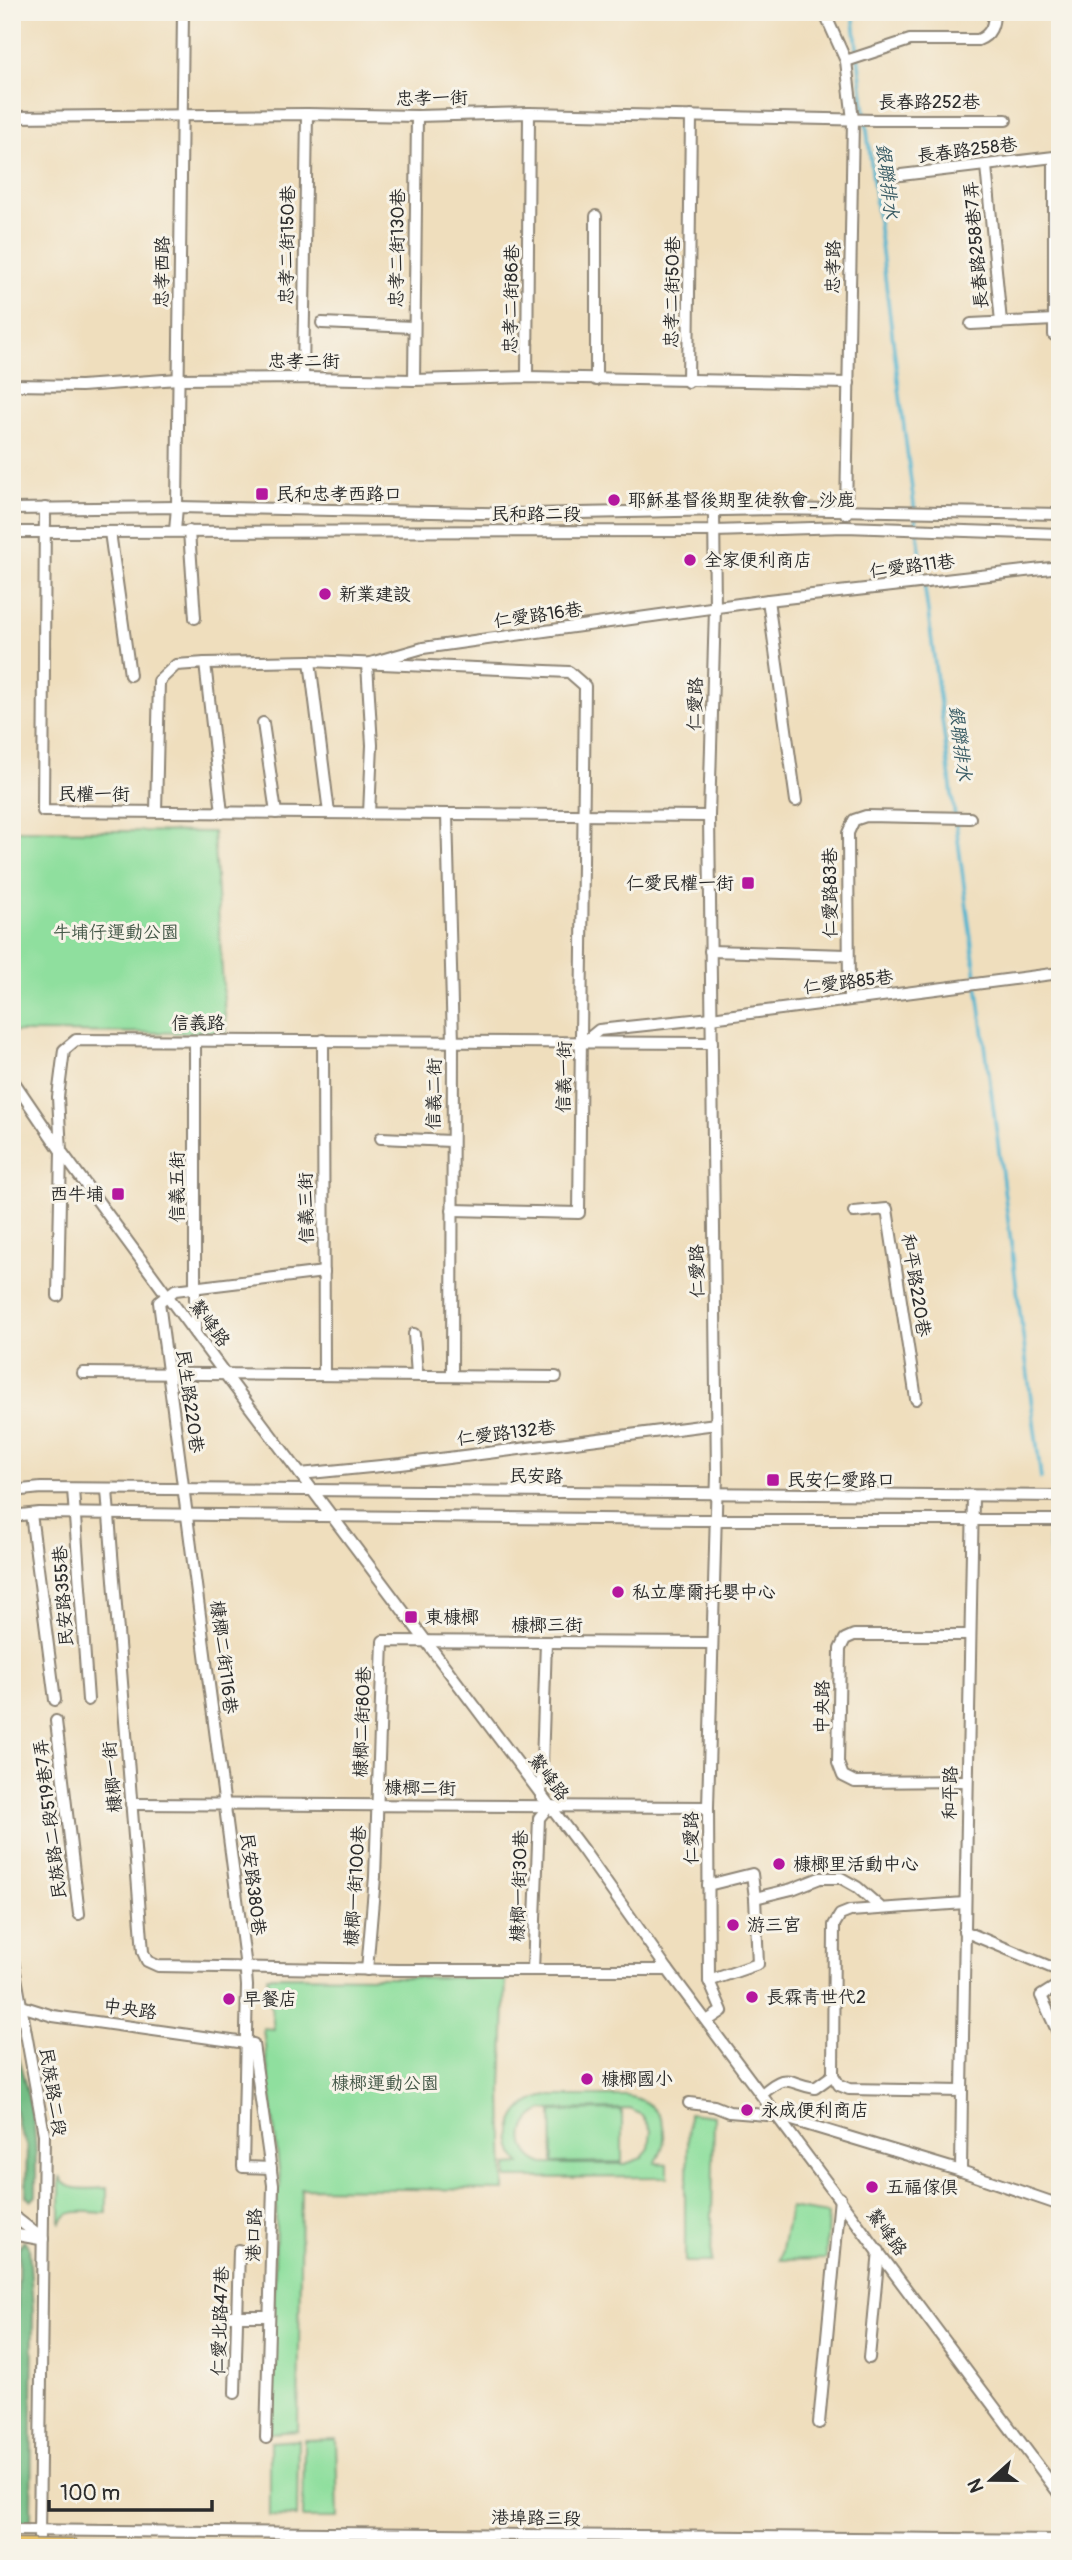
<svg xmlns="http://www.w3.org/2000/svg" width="1072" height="2560" viewBox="0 0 1072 2560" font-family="Pangolin,'LXGW WenKai TC',sans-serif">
<rect width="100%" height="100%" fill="#f7f3e8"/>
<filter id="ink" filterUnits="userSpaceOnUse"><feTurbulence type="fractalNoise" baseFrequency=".0143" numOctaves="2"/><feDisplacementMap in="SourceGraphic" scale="14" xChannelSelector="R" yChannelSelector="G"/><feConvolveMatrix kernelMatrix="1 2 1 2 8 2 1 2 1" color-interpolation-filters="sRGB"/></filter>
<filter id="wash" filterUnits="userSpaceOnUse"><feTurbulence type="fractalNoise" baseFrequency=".00686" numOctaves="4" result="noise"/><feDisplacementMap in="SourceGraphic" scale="28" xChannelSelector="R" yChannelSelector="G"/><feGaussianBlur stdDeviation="1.57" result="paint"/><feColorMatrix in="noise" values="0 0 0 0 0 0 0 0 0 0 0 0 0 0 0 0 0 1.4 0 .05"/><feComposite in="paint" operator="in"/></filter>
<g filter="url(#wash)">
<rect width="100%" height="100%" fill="#efdebd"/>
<g fill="#8fdf9e" stroke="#5d8564" stroke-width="2" fill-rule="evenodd">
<path d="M12 830 213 832 226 1033 12 1032Z"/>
<path d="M267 1976 506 1978 502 2088 504 2190 301 2188 298 2431 270 2433 277 2188H281L263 2028 274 2029Z"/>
<path d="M549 2096H625C661 2099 675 2135 655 2163L668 2164V2177L507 2178V2165L520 2164C500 2136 513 2101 549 2096ZM630 2109 642 2115 651 2130 649 2148 642 2158 625 2164H544C516 2155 517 2120 544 2110Z"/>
<path d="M622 2110V2162L553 2163 552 2111Z"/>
<path d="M689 2113 714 2116 711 2262H685V2187L687 2180Z"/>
<path d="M60 2176C65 2194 92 2188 107 2188V2213C92 2213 65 2206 60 2224Z"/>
<path d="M790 2208 828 2214 826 2259 780 2260Z"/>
<path d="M336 2439 338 2518H303L304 2440Z"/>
<path d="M298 2440 297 2517 270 2516V2442Z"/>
</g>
<g fill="#73be85" stroke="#4f7458" stroke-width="2">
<path d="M12 2033C18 2061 27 2087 32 2114 37 2141 36 2169 36 2196L31 2201 26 2196 27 2146 18 2125 12 2089Z"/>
<path d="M24 2241 29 2247 33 2310 31 2518 29 2523 25 2524 20 2518V2455L15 2412 19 2247Z"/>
</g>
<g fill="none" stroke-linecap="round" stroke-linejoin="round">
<g stroke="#50b4cf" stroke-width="3.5">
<path d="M853 12C910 502 980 989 1041 1478"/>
<path d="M1049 1539 1060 1624"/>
</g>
</g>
</g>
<g filter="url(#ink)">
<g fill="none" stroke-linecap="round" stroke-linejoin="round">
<g stroke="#8d8474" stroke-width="14">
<g id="minor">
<path d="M824 12 846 61 853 120 846 514"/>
<path d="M846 61 910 40H978C991 35 994 25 994 12"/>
<path d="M12 117 307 114 417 116 529 113 876 120H1006"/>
<path d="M986 166 1001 322"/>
<path d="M884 177 1054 157V335"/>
<path d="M596 216V380"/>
<path d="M322 323 413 327"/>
<path d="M971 324 1054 320"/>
<path d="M527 377 529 113"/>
<path d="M303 378 307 114"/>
<path d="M414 380 417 116"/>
<path d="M688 382 691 116"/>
<path d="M12 385 81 386 178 379 303 378 414 380 527 377 849 383"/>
<path d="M45 508 43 811 709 816"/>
<path d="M12 509 177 507 531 514 777 509 1060 514"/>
<path d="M175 531 177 507 183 12"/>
<path d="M189 531 195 618"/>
<path d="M12 532 714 531 845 527 1060 534"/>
<path d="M110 532 130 675"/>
<path d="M768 600 796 801"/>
<path d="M310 661 329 813"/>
<path d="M205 663 222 813"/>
<path d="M263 723 276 813"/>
<path d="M156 812 159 681 176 665 205 663 310 661 569 672 585 686 579 1213 452 1210"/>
<path d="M369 814 372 745 367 664 423 648 768 600 1060 567"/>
<path d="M447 814 453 1043 452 1375"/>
<path d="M710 951 847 955"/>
<path d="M849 999 848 833 854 820 866 816 970 818"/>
<path d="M323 1040 324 1375"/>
<path d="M195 1041V1333"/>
<path d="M583 1043 599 1030 711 1018 1060 973"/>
<path d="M12 1079 61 1151 225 1374 583 1850 668 1970 1060 2495"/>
<path d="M381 1138 451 1141"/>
<path d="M854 1212 887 1209 916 1399"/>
<path d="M58 1296 61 1151 58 1097 64 1050 76 1040 712 1043"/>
<path d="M414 1334 417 1375"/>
<path d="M83 1373 556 1377"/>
<path d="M300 1474 401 1464 716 1424"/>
<path d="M73 1489 88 1700"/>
<path d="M107 1490 143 1952 147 1961 158 1966 398 1970H668"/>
<path d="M12 1491 41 1488 1060 1496"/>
<path d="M31 1514 55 1700"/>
<path d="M12 1516 39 1513 696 1520H1060"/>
<path d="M56 1721 79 1914"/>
<path d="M967 1781 855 1782 843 1776 838 1763 840 1649 845 1639 854 1635H970"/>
<path d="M541 1796 546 1642"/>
<path d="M131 1804 708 1807"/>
<path d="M708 1885 752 1874 755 1898 792 1889 820 1878H841L857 1887 881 1908"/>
<path d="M964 1931 1060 1971"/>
<path d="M12 1955 44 2134 39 2537"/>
<path d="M367 1970 375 1877 383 1641 711 1643"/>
<path d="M533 1970 539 1818 549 1806"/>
<path d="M709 1981 758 1964 755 1898"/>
<path d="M1060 1984 1041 1996 1060 2037"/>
<path d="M12 2003 53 2016 253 2044 273 2185 266 2438"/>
<path d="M707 2021 722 2011 709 1981 708 1807 717 1474 709 816 715 609 714 510"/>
<path d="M833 2075 834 1925 840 1915 850 1911 965 1903"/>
<path d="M833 2075 839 2085 849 2089 962 2091 961 2171"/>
<path d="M962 2091 973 1496"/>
<path d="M762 2094C789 2071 785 2083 815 2088L833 2075"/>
<path d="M689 2103 714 2106 729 2112 779 2116 961 2171 1060 2205"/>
<path d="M271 2168 243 2167 247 1986 245 1960 159 1302 175 1290 324 1272"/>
<path d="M12 2215 43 2239"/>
<path d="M12 2234 40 2239"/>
<path d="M224 2316H269"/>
<path d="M869 2358 879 2251"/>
<path d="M235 2393 239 2250"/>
<path d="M819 2423 840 2198"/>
<path d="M12 2530 1060 2540"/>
</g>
</g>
<use href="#minor" stroke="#fff" stroke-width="10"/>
<g stroke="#8d8474" stroke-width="19" stroke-linecap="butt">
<path id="highway-bridge" d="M12 2547 77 2548"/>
</g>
<use href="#highway-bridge" stroke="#ecc569" stroke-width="16"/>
</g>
</g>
<g fill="#b5179e" stroke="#f7f3e8" stroke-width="2.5">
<rect x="255" y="487" width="14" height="14" rx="3.5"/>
<circle cx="614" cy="500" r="7"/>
<circle cx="690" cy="560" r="7"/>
<circle cx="325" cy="594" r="7"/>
<rect x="741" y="876" width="14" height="14" rx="3.5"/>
<rect x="111" y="1187" width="14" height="14" rx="3.5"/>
<rect x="766" y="1473" width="14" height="14" rx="3.5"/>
<circle cx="618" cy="1592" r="7"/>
<rect x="404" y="1610" width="14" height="14" rx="3.5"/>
<circle cx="779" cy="1864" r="7"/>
<circle cx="733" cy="1925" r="7"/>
<circle cx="752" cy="1997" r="7"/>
<circle cx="229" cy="1999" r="7"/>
<circle cx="587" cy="2079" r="7"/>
<circle cx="747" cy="2110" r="7"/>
<circle cx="872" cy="2187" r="7"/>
</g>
<g text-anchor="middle" stroke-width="6" stroke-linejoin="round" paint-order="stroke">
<g font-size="18" fill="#2b2b2b" stroke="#f7f3e8">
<text transform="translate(432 98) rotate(-1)" y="6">忠孝一街</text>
<text x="929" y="108">長春路252巷</text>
<text transform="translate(967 150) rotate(-7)" y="6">長春路258巷</text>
<text transform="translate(287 245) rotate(-89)" y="6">忠孝二街150巷</text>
<text transform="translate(976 245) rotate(-95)" y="6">長春路258巷7弄</text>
<text transform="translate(397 248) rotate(-89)" y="6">忠孝二街130巷</text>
<text transform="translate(833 267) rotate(-89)" y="6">忠孝路</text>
<text transform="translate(162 272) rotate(-89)" y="6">忠孝西路</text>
<text transform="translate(672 292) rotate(-89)" y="6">忠孝二街50巷</text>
<text transform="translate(511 299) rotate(-89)" y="6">忠孝二街86巷</text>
<text x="304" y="367">忠孝二街</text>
<text x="536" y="520">民和路二段</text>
<text transform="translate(912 566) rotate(-7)" y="6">仁愛路11巷</text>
<text transform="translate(538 615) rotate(-8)" y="6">仁愛路16巷</text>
<text transform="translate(695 704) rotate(-88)" y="6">仁愛路</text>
<text x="94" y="800">民權一街</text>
<text transform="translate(830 893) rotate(-90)" y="6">仁愛路83巷</text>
<text transform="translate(848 982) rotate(-7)" y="6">仁愛路85巷</text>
<text x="198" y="1029">信義路</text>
<text transform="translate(564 1077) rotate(-89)" y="6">信義一街</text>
<text transform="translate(434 1094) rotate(-89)" y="6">信義二街</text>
<text transform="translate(177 1187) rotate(-90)" y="6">信義五街</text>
<text transform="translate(306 1208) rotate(-91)" y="6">信義三街</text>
<text transform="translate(697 1271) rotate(-91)" y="6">仁愛路</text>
<text transform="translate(916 1285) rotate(81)" y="6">和平路220巷</text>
<text transform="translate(210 1323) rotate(54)" y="6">鰲峰路</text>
<text transform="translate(190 1401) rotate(82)" y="6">民生路220巷</text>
<text transform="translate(506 1433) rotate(-7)" y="6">仁愛路132巷</text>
<text transform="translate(536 1476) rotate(1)" y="6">民安路</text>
<text transform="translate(63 1596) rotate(-94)" y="6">民安路355巷</text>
<text x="547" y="1631">槺榔三街</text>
<text transform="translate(224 1657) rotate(83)" y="6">槺榔二街116巷</text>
<text transform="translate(822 1707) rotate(-89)" y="6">中央路</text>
<text transform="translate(362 1722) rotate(-88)" y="6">槺榔二街80巷</text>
<text transform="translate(112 1777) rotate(-95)" y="6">槺榔一街</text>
<text transform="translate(549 1777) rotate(53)" y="6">鰲峰路</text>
<text transform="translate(420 1788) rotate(1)" y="6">槺榔二街</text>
<text transform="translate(950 1793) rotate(-89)" y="6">和平路</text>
<text transform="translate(50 1819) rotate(-97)" y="6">民族路二段519巷7弄</text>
<text transform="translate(691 1838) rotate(-90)" y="6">仁愛路</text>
<text transform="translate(253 1884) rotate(83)" y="6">民安路380巷</text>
<text transform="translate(355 1886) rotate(-86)" y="6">槺榔一街100巷</text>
<text transform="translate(519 1886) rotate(-88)" y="6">槺榔一街30巷</text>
<text transform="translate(130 2009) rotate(8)" y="6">中央路</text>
<text transform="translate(53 2092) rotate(81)" y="6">民族路二段</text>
<text transform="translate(887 2232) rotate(54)" y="6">鰲峰路</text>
<text transform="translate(254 2235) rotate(-88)" y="6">港口路</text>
<text transform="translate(220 2321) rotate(-88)" y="6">仁愛北路47巷</text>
<text transform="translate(536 2518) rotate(1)" y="6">港埠路三段</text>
</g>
<g font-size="18" fill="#2b2b2b" stroke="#f7f3e8" text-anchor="start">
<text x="276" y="500">民和忠孝西路口</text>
<text x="628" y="506">耶穌基督後期聖徒教會_沙鹿</text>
<text x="704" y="566">全家便利商店</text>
<text x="339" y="600">新業建設</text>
<text x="734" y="889" text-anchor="end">仁愛民權一街</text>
<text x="104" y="1200" text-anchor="end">西牛埔</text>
<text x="787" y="1486">民安仁愛路口</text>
<text x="632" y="1598">私立摩爾托嬰中心</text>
<text x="425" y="1623">東槺榔</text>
<text x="793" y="1870">槺榔里活動中心</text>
<text x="747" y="1931">游三宮</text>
<text x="766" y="2003">長霖青世代2</text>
<text x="243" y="2005">早餐店</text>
<text x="601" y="2085">槺榔國小</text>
<text x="761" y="2116">永成便利商店</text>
<text x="886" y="2193">五福傢俱</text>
</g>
<g font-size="18" fill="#445848" stroke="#f7f3e8">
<text x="116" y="938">牛埔仔運動公園</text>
<text x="385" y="2089">槺榔運動公園</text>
</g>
<g font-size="19" font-style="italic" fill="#385b64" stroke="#f7f3e8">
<text transform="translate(888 181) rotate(83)" y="7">銀聯排水</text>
<text transform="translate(961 743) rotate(83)" y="7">銀聯排水</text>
</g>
</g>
<rect width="1072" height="2560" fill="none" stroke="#f7f3e8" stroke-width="42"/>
<g transform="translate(991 2480) rotate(249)" stroke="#f7f3e8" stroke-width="5" paint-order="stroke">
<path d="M0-5L12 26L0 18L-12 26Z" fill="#2b2b2b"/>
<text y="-10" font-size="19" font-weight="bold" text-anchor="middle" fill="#2b2b2b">N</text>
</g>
<path d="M49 2500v10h163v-10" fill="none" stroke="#2b2b2b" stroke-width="3.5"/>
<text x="60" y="2500" font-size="21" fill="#2b2b2b" stroke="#f7f3e8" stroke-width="5" paint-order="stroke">100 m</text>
</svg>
